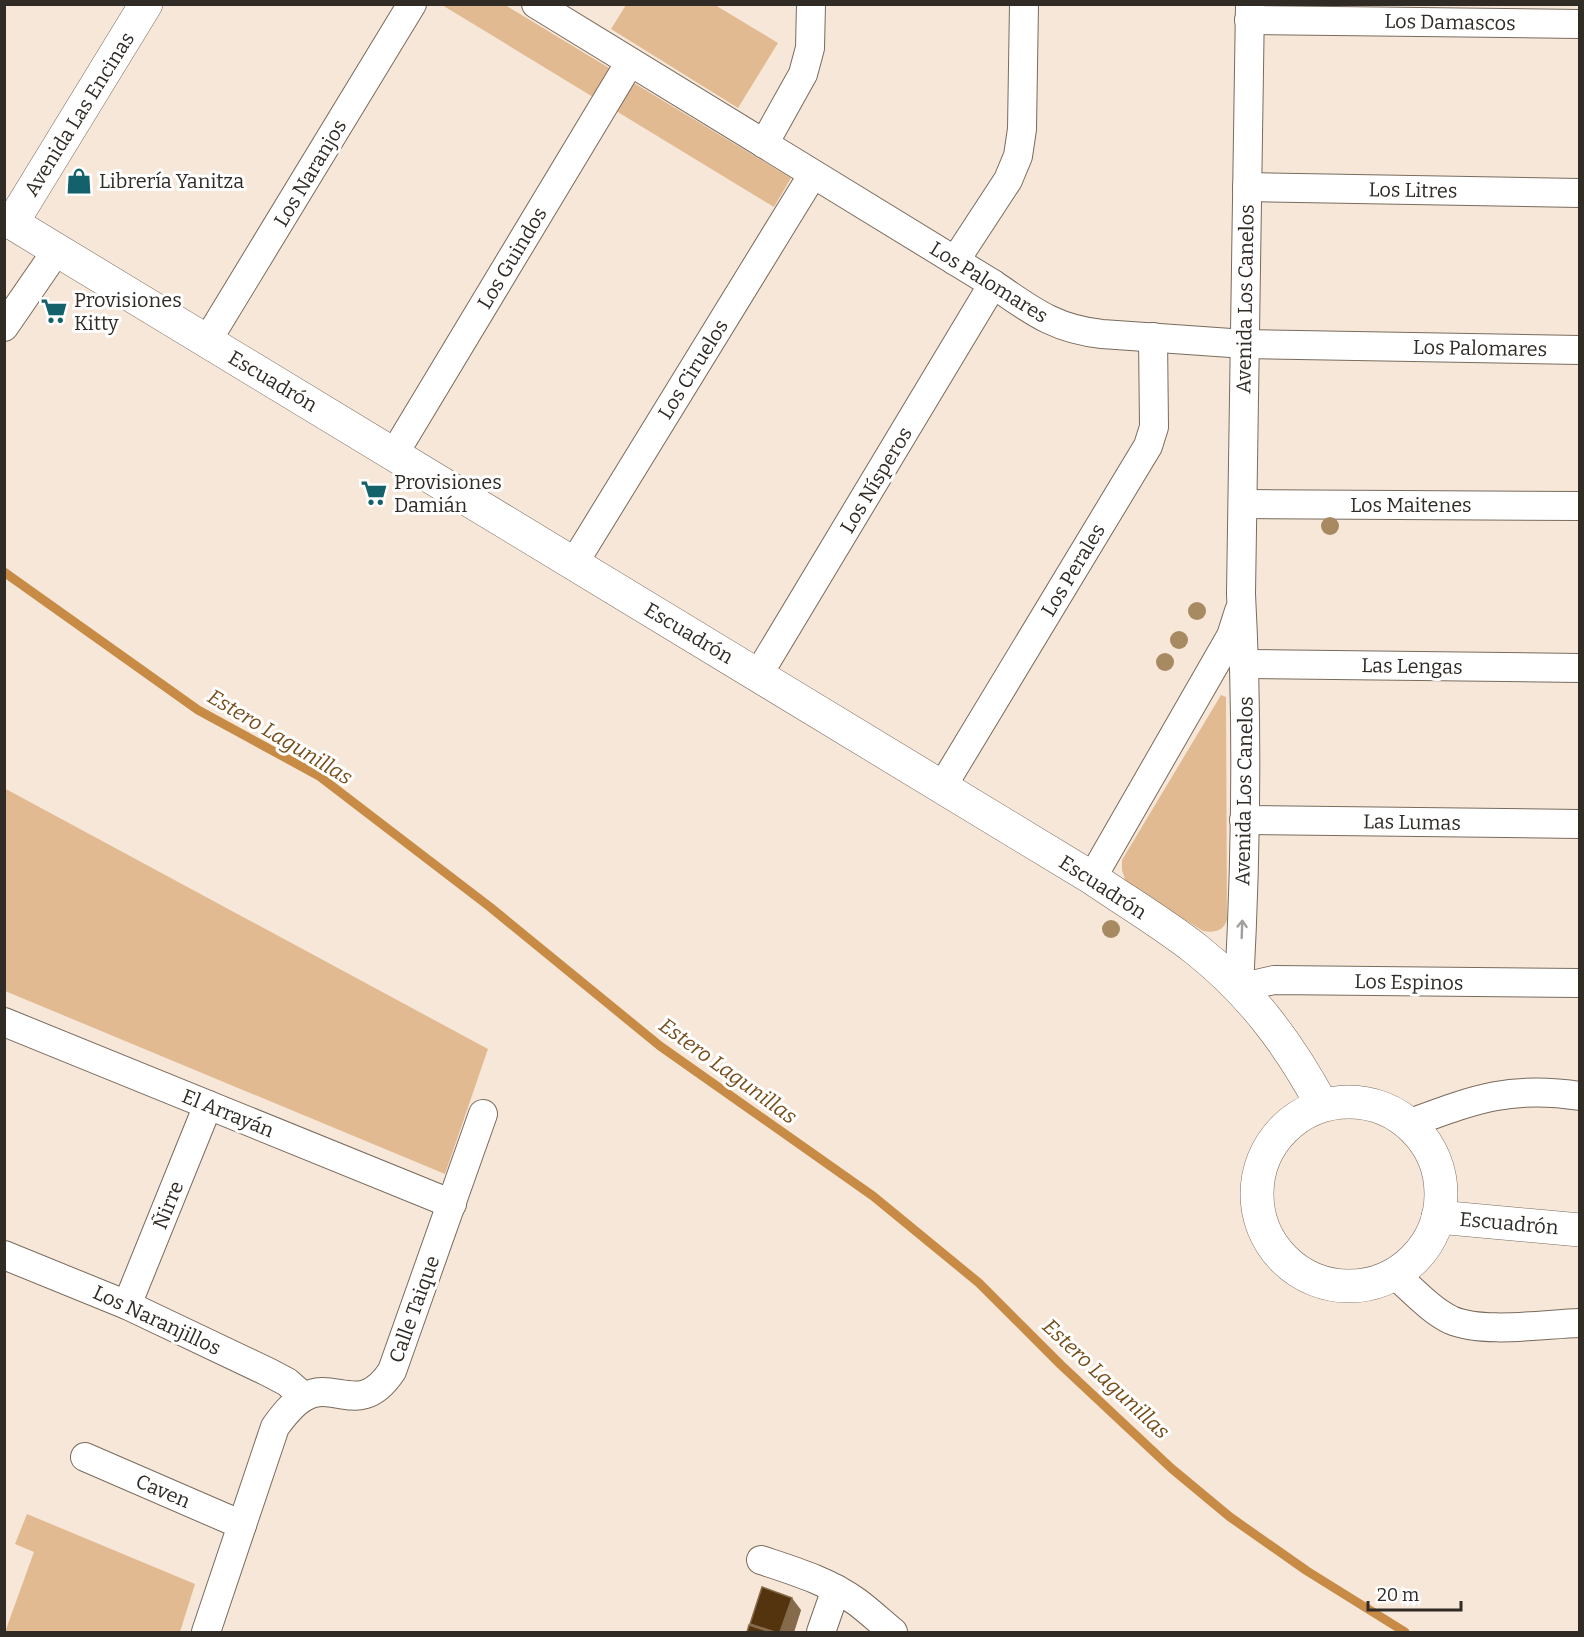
<svg xmlns="http://www.w3.org/2000/svg" width="1584" height="1637" viewBox="0 0 1584 1637" font-family="Bitter,serif">
<rect width="100%" height="100%" fill="#f7e7d8"/>
<g fill="#e2ba92">
<path d="M442 5H505L791 178 774 207Z"/>
<path d="M626 5H715L778 43 738 108 611 29Z"/>
<path d="M1221 695 1226 697 1227 920C1223 931 1215 933 1203 931L1126 883 1122 870V860Z"/>
<path d="M4 788 488 1049 445 1174 5 991Z"/>
<path d="M27 1514 195 1584 180 1632H5L34 1552 15 1544Z"/>
</g>
<g fill="none" stroke-linecap="round" stroke-linejoin="round">
<path stroke="#c88b46" stroke-width="9" d="M4 572 198 710 319 776 490 907 660 1046 873 1196 979 1283 1061 1365 1171 1468 1230 1517 1307 1571 1405 1632"/>
<g stroke="#796b5d" stroke-width="30">
<g id="street">
<path d="M536 4 993 284C1031 310 1054 329 1102 334L1245 344 1580 350"/>
<path d="M1250 4 1241 594C1248 725 1246 857 1239 988L1274 980 1580 983"/>
<path d="M1249 20 1580 24"/>
<path d="M764 144 803 74 810 48 811 4"/>
<path d="M1247 187 1580 193"/>
<path d="M955 261 1008 180 1018 156 1022 129 1024 4"/>
<path d="M4 327 57 250"/>
<path d="M207 341 412 4"/>
<path d="M394 454 630 62"/>
<path d="M1243 504 1580 506"/>
<path d="M574 563 813 174"/>
<path d="M1245 664 1580 668"/>
<path d="M758 675 993 284"/>
<path d="M942 787 1148 446 1154 427 1153 337"/>
<path d="M1244 820 1580 824"/>
<path d="M1092 878 1231 636 1239 611"/>
<path d="M4 1022 452 1204"/>
<path d="M1408 1124C1473 1100 1510 1085 1580 1096"/>
<path d="M4 1255 127 1305 268 1372 287 1382 304 1397"/>
<path d="M1394 1274C1412 1289 1430 1310 1451 1320 1483 1334 1544 1324 1580 1323"/>
<path d="M127 1305 208 1105"/>
<path d="M85 1457 242 1525"/>
<path d="M761 1560C794 1571 828 1581 857 1602 869 1611 881 1622 893 1632"/>
<path d="M206 1632 275 1427C283 1416 292 1404 304 1397 335 1379 360 1419 392 1371L483 1114"/>
<path d="M821 1632 836 1589"/>
</g>
</g>
<g stroke="#796b5d" stroke-width="34">
<g id="secondary">
<path d="M4 218 1092 878C1127 902 1164 924 1197 950 1252 994 1289 1044 1322 1105"/>
<path d="M12 223 146 4"/>
<circle cx="1349" cy="1194" r="92"/>
<path d="M1438 1217 1580 1230"/>
</g>
</g>
<use href="#street" stroke="#fff" stroke-width="28"/>
<use href="#secondary" stroke="#fff" stroke-width="33"/>
</g>
<g fill="#a78962">
<circle cx="1330" cy="526" r="9"/>
<circle cx="1197" cy="611" r="9"/>
<circle cx="1179" cy="640" r="9"/>
<circle cx="1165" cy="662" r="9"/>
<circle cx="1111" cy="929" r="9"/>
</g>
<path fill="#a68e73" d="M801 1610 794 1632H747L751 1626 750 1624Z"/>
<path fill="#856a4b" d="M792 1598 801 1610 794 1632H780Z"/>
<g fill="#54340e" stroke="#856a4b" stroke-width="1.5">
<path d="M762 1587 792 1598 780 1632H775L750 1624Z"/>
<path d="M749 1625 770 1632H747Z"/>
</g>
<defs><path id="oneway-shaft" d="M-6 0H5M1.5-3L5.5 0L1.5 3" fill="none" stroke-width="1.6" stroke-linecap="round" stroke-linejoin="round" transform="scale(1.5)"/></defs>
<use stroke="#a2a09d" href="#oneway-shaft" transform="translate(1242 929) rotate(-88)"/>
<defs>
<g id="shop-bare" transform="scale(2.07)"><path d="M-5-2.5h2.3a2.7 3.5 0 0 1 5.4 0H5L5.5 6h-11ZM-1.5-2.5h3a1.5 2.3 0 0 0-3 0Z" fill="#13616b" stroke="#fff" stroke-width="2.5" paint-order="stroke"/></g>
<g id="supermarket-bare" transform="scale(2.07)"><path d="M-6-5.5h2.5l.6 2H6L4.5 2H-2.5L-4.4-4H-6ZM-1.5 3.2a1.3 1.3 0 1 0 .1 0ZM3 3.2a1.3 1.3 0 1 0 .1 0Z" fill="#13616b" stroke="#fff" stroke-width="2.5" paint-order="stroke"/></g>
</defs>
<g fill-rule="evenodd">
<use href="#shop-bare" x="79" y="181"/>
<use href="#supermarket-bare" x="54" y="311"/>
<use href="#supermarket-bare" x="374" y="493"/>
</g>
<g text-anchor="middle" stroke-width="6" stroke-linejoin="round" paint-order="stroke">
<g font-size="20" fill="#312b26" stroke="#fff">
<text transform="translate(1450 22) rotate(1)" y="7">Los Damascos</text>
<text transform="translate(79 114) rotate(-58)" y="7">Avenida Las Encinas</text>
<text transform="translate(310 173) rotate(-59)" y="7">Los Naranjos</text>
<text transform="translate(1413 190) rotate(1)" y="7">Los Litres</text>
<text transform="translate(512 258) rotate(-59)" y="7">Los Guindos</text>
<text transform="translate(989 282) rotate(32)" y="7">Los Palomares</text>
<text transform="translate(1245 299) rotate(-89)" y="7">Avenida Los Canelos</text>
<text transform="translate(1480 348) rotate(1)" y="7">Los Palomares</text>
<text transform="translate(693 369) rotate(-58)" y="7">Los Ciruelos</text>
<text transform="translate(273 381) rotate(31)" y="7">Escuadrón</text>
<text transform="translate(876 480) rotate(-59)" y="7">Los Nísperos</text>
<text x="1411" y="512">Los Maitenes</text>
<text transform="translate(1073 570) rotate(-59)" y="7">Los Perales</text>
<text transform="translate(689 633) rotate(31)" y="7">Escuadrón</text>
<text transform="translate(1412 666) rotate(1)" y="7">Las Lengas</text>
<text transform="translate(1244 791) rotate(-89)" y="7">Avenida Los Canelos</text>
<text transform="translate(1412 822) rotate(1)" y="7">Las Lumas</text>
<text transform="translate(1103 887) rotate(33)" y="7">Escuadrón</text>
<text transform="translate(1409 982) rotate(1)" y="7">Los Espinos</text>
<text transform="translate(228 1113) rotate(22)" y="7">El Arrayán</text>
<text transform="translate(168 1205) rotate(-68)" y="7">Ñirre</text>
<text transform="translate(1509 1223) rotate(5)" y="7">Escuadrón</text>
<text transform="translate(414 1309) rotate(-70)" y="7">Calle Taique</text>
<text transform="translate(157 1320) rotate(25)" y="7">Los Naranjillos</text>
<text transform="translate(163 1491) rotate(23)" y="7">Caven</text>
</g>
<g font-size="20" fill="#312b26" stroke="#fff" text-anchor="start">
<text x="99" y="188">Librería Yanitza</text>
<text x="74" y="307">Provisiones<tspan x="74" dy="23">Kitty</tspan></text>
<text x="394" y="489">Provisiones<tspan x="394" dy="23">Damián</tspan></text>
</g>
<g font-size="21" font-style="italic" fill="#774d1a" stroke="#fff">
<text transform="translate(280 737) rotate(31)" y="7">Estero Lagunillas</text>
<text transform="translate(728 1071) rotate(36)" y="7">Estero Lagunillas</text>
<text transform="translate(1106 1379) rotate(43)" y="7">Estero Lagunillas</text>
</g>
</g>
<rect width="1584" height="1637" fill="none" stroke="#312b26" stroke-width="12"/>
<path d="M1368 1601v9h93v-9" fill="none" stroke="#312b26" stroke-width="3"/>
<text x="1377" y="1601" font-size="18" fill="#312b26" stroke="#ffffff" stroke-width="4.5" paint-order="stroke">20 m</text>
</svg>
